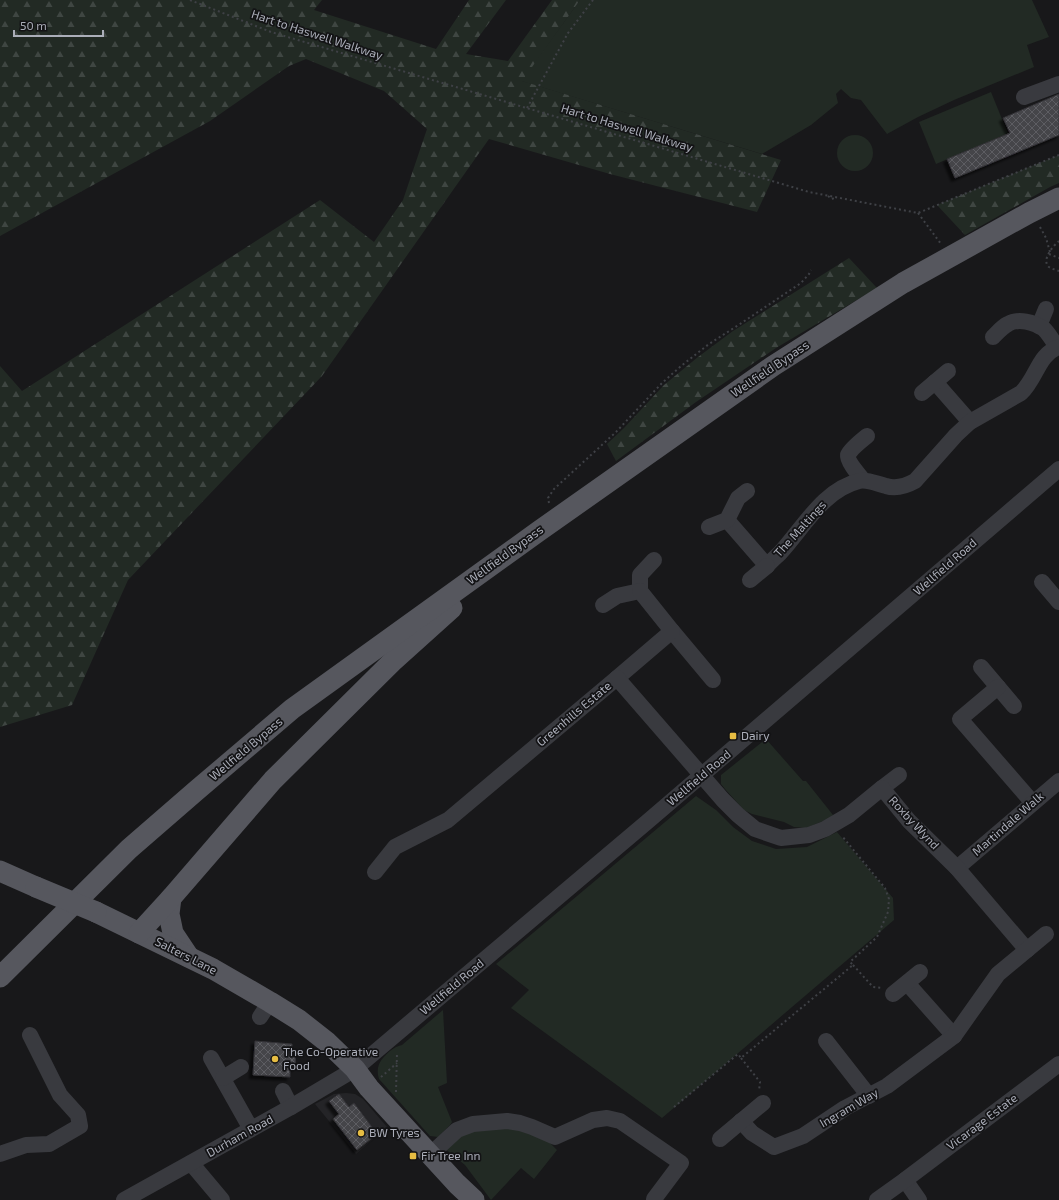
<svg xmlns="http://www.w3.org/2000/svg" width="1059" height="1200" viewBox="0 0 1059 1200" font-family="'Exo 2',sans-serif">
<defs>
<pattern id="forest-firs" width="22" height="20" patternUnits="userSpaceOnUse"><rect width="22" height="20" fill="#222a24"/><path d="M5 1l3.5 6h-7zM16 11l3.5 6h-7z" fill="#3f4642"/></pattern>
<pattern id="building-cross-hatch" width="8" height="8" patternUnits="userSpaceOnUse"><rect width="8" height="8" fill="#45454a"/><path d="M0 0l8 8M0 8l8-8" fill="none" stroke="#5d5d62"/></pattern>
<filter id="shadow"><feDropShadow dx="-3.5" dy="3.5" stdDeviation="1" flood-color="#0009"/></filter>
</defs>
<rect width="100%" height="100%" fill="#18181a"/>
<path fill="#242427" d="M346 1093 355 1094 363 1099 387 1127 356 1154 315 1104 334 1094Z"/>
<g fill="#222a24">
<path d="M580 0H1032L1049 37 1027 45 1034 67 954 100 918 117 887 134 861 100 851 98 841 89 836 94 838 103 811 125 762 154 521 81Z"/>
<path d="M991 92 1008 134 936 164 919 122Z"/>
<circle cx="855" cy="153" r="18"/>
<path d="M766 739 803 781H806L833 815 828 819 806 828 794 827 784 822 752 814 744 810 725 789 721 784V775Z"/>
<path d="M696 796 716 810 733 827 752 841 776 849 807 847 837 832 893 898 894 920 662 1118 511 1008 529 990 496 964Z"/>
<path d="M443 1010 447 1083 438 1087 452 1122 450 1125 438 1137 430 1136 379 1079C375 1066 381 1059 390 1051 394 1048 397 1046 402 1045Z"/>
<path d="M506 1125 547 1140 557 1150 534 1179 521 1168 491 1200 465 1165 444 1148 459 1134Z"/>
</g>
<g fill="url(#forest-firs)">
<path d="M0 0H322L314 10 436 49 469 0H506L466 54 508 61 552 0H580L522 81 781 160 757 212 610 174 489 139 322 376 128 580 72 705 0 727V366L22 391 320 200 374 242 403 200 427 129 384 91 306 59 289 66 210 121 0 236Z"/>
<path d="M1059 155V183L1050 187 965 235 937 205Z"/>
<path d="M849 258 877 288 776 348 696 402 616 461 607 444 624 428 664 385 698 357 733 331Z"/>
</g>
<g fill="url(#building-cross-hatch)" stroke="#333236" filter="url(#shadow)">
<path d="M1059 94V135L955 178 947 159 1010 133 1003 118Z"/>
<path d="M255 1041 292 1044V1050L296 1051 295 1068H290V1077L253 1075Z"/>
<path d="M339 1094 349 1107 354 1103 377 1134 357 1150 333 1119 339 1114 329 1101Z"/>
</g>
<g fill="none" stroke-linecap="round" stroke-linejoin="round">
<g stroke="#3f4146" stroke-width="2" stroke-dasharray="2 3" stroke-linecap="butt">
<path d="M190 0 271 32 809 192 918 213 1059 155"/>
<path d="M527 108 568 33 593 0"/>
<path d="M828 196 832 199 836 197"/>
<path d="M918 213 941 244"/>
<path d="M1040 227 1046 238 1050 252"/>
<path d="M1059 241C1053 246 1041 260 1049 267 1052 269 1056 270 1059 271"/>
<path d="M1049 254 1059 258"/>
<path d="M549 503 548 498 554 489 616 432 662 383 681 366 709 344 740 324 801 283 809 274 811 270"/>
<path d="M853 965 873 987 882 988"/>
<path d="M741 1058 760 1082 759 1091"/>
<path d="M381 1077 397 1063"/>
<path d="M396 1092 397 1053"/>
<path d="M674 1107 738 1054 741 1058 853 965 850 962 877 937 888 912 889 899 885 888 842 836"/>
</g>
<g stroke="#393a3f" stroke-width="16">
<path d="M1024 97 1059 84"/>
<path d="M1039 326 1046 309"/>
<path d="M993 337C998 332 1002 327 1008 324 1018 318 1034 322 1044 329 1049 334 1053 341 1057 347"/>
<path d="M935 382 970 422"/>
<path d="M922 393 948 371"/>
<path d="M863 480C859 475 847 461 848 455 850 450 862 440 867 436"/>
<path d="M727 520 767 566C771 561 776 557 780 553 804 527 823 490 859 481 868 479 877 484 886 486 896 489 906 486 915 481L956 435 970 422 1021 393C1037 378 1038 354 1059 347"/>
<path d="M709 527 727 520 738 498 747 491"/>
<path d="M750 580 767 566"/>
<path d="M1042 582 1059 602"/>
<path d="M640 591V575L654 560"/>
<path d="M603 605 617 596 640 591"/>
<path d="M672 631 713 680"/>
<path d="M981 667 1014 706"/>
<path d="M617 678 672 631 640 591"/>
<path d="M998 687 960 719 1033 803"/>
<path d="M882 788 899 775"/>
<path d="M957 868 1059 781"/>
<path d="M375 872 395 847 448 820 617 678 723 800 738 815 755 829 781 838 809 835 825 829 849 815 882 788 909 821 957 868 1027 950"/>
<path d="M907 983 954 1036"/>
<path d="M893 994 920 972"/>
<path d="M260 1017 270 1002"/>
<path d="M826 1041 869 1096"/>
<path d="M211 1058 251 1129"/>
<path d="M223 1078 241 1067"/>
<path d="M283 1091 291 1107"/>
<path d="M741 1121 752 1133 774 1147 803 1136 845 1108 887 1086 954 1036 998 974 1046 934"/>
<path d="M720 1139 763 1103"/>
<path d="M0 1154 26 1145 49 1144 80 1126 78 1115 60 1095 30 1035"/>
<path d="M431 1154 457 1130 473 1124 507 1121 520 1123 532 1127 555 1137 593 1120 607 1118 620 1121 681 1163 654 1199"/>
<path d="M191 1163 222 1200"/>
<path d="M905 1180 919 1200"/>
<path d="M124 1200 291 1107 355 1069 647 822 1059 469"/>
<path d="M877 1200 905 1180 1059 1064"/>
</g>
<g stroke="#56575e" stroke-width="21">
<path d="M0 871 36 887"/>
<path d="M171 898 169 914 173 933 189 957"/>
<path d="M96 912 213 969 270 1002 299 1020 327 1042 355 1069 369 1088 457 1184 474 1200"/>
<path d="M139 933 171 898 273 780 392 662 452 608"/>
<path d="M0 977 129 849 197 790 292 709 539 531 773 366 903 283 1029 213 1059 198"/>
</g>
<path stroke="#56575e" stroke-width="21" d="M36 887 96 912"/>
</g>
<g fill="#e7bd43" stroke="#131315" stroke-width="1.5">
<rect x="729" y="732" width="8" height="8" rx="2"/>
<circle cx="275" cy="1059" r="4"/>
<circle cx="361" cy="1133" r="4"/>
<rect x="409" y="1152" width="8" height="8" rx="2"/>
</g>
<g text-anchor="middle" stroke-width="3.5" stroke-linejoin="round" paint-order="stroke">
<g font-size="12" fill="#abaeb9" stroke="#131315">
<text transform="translate(317 35) rotate(18)" y="4">Hart to Haswell Walkway</text>
<text transform="translate(627 128) rotate(17)" y="4">Hart to Haswell Walkway</text>
<text transform="translate(770 369) rotate(-34)" y="4">Wellfield Bypass</text>
<text transform="translate(800 529) rotate(-48)" y="4">The Maltings</text>
<text transform="translate(505 555) rotate(-36)" y="4">Wellfield Bypass</text>
<text transform="translate(945 567) rotate(-41)" y="4">Wellfield Road</text>
<text transform="translate(574 714) rotate(-40)" y="4">Greenhills Estate</text>
<text transform="translate(246 749) rotate(-40)" y="4">Wellfield Bypass</text>
<text transform="translate(699 778) rotate(-40)" y="4">Wellfield Road</text>
<text transform="translate(914 823) rotate(47)" y="4">Roxby Wynd</text>
<text transform="translate(1008 824) rotate(-41)" y="4">Martindale Walk</text>
<text transform="translate(186 956) rotate(27)" y="4">Salters Lane</text>
<text transform="translate(452 987) rotate(-40)" y="4">Wellfield Road</text>
<text transform="translate(849 1108) rotate(-30)" y="4">Ingram Way</text>
<text transform="translate(982 1122) rotate(-37)" y="4">Vicarage Estate</text>
<text transform="translate(240 1136) rotate(-29)" y="4">Durham Road</text>
</g>
<g font-size="12" fill="#abaeb9" stroke="#131315" text-anchor="start">
<text x="741" y="740">Dairy</text>
<text x="283" y="1056">The Co-Operative<tspan x="283" dy="14">Food</tspan></text>
<text x="369" y="1137">BW Tyres</text>
<text x="421" y="1160">Fir Tree Inn</text>
</g>
</g>
<path d="M14 30v6h89v-6" fill="none" stroke="#abaeb9" stroke-width="2"/>
<text x="20" y="30" font-size="12" fill="#abaeb9" stroke="#131315" stroke-width="3" paint-order="stroke">50 m</text>
</svg>
